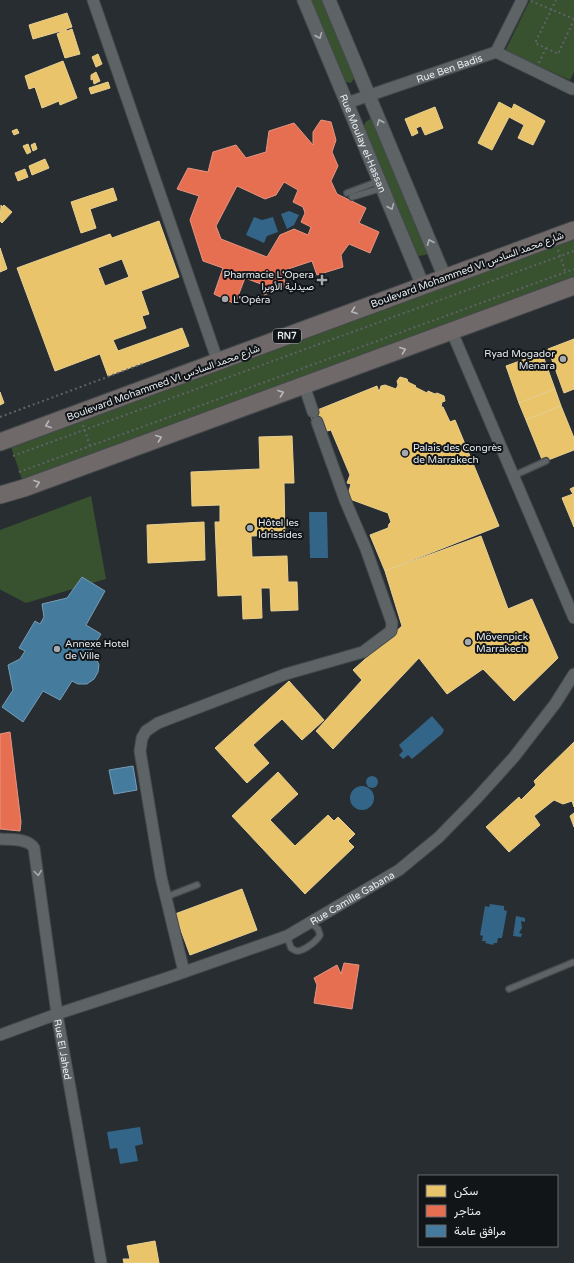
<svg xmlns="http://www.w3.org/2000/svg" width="574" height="1263" viewBox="0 0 574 1263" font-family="'Varela Round',Vazirmatn,sans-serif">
<rect width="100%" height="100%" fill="#282d31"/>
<g fill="#38512e">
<path d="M310 0H323L355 77 351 83 343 81Z"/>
<path d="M530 0H574V72L570 80 505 51Z"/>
<path d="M370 119 374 120 429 253 425 255 418 256 414 252 364 132C364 125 364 122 370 119Z"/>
<path d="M574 236V282L24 485 10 444Z"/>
<path d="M91 496 106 579 92 583 82 577 73 589 26 603 1 590 0 589V530Z"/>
</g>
<g fill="#336588">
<path d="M289 211 299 215 294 225 287 229 281 214Z"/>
<path d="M254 217 262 220 273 217 278 232 267 236 264 243 246 235Z"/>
<path d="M309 512H327L328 558H310Z"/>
<path d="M432 716 444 730 442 734 412 759 408 755 403 759 399 755 403 751 399 745Z"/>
<circle cx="372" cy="782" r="6"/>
<circle cx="362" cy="798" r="12"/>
<path d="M490 904 504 906V910L507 911 502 938H498L497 943H494L493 945 485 943 486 941H482L483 936 480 935 485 906 489 907Z"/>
<path d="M516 916 525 918V922L521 921 522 928 519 933 522 934 521 937 513 936Z"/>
<path d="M140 1127 143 1144 135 1146 138 1161 120 1164 117 1148 110 1149 107 1132Z"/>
</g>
<g fill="#e9c46a" stroke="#e8d092" fill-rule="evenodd">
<path d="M67 13 72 27 66 29 67 31 72 29 80 54 65 58 57 34 61 32V31L33 39 29 25Z"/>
<path d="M98 54 102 64 96 67 92 57Z"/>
<path d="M63 61 77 98 60 105 59 101 42 108 35 87 29 89 25 76Z"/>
<path d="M96 72 100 81 94 84 93 79 91 80V75Z"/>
<path d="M108 82 110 88 91 94 89 88Z"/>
<path d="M499 102 512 109 514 104 545 121 533 145 518 138 524 125 509 117 492 150 478 143Z"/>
<path d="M435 107 443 128 425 135 421 126 416 128 418 133 412 136 405 119Z"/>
<path d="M17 129 19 133 14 135 12 131Z"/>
<path d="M35 143 37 149 33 151 31 145Z"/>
<path d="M28 144 31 152 27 154 23 146Z"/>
<path d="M45 159 49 168 32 175 29 166Z"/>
<path d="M25 169 28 177 18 181 15 173Z"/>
<path d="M113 188 117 200 90 209 96 228 81 233 71 202Z"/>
<path d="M1 205 2 207 4 205 12 212 2 223 0 221Z"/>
<path d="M159 221 179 277 141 291 149 314 142 316 146 328 113 340 118 351 182 328 189 346 108 376 100 354 55 371 17 268 110 234 112 238ZM122 259 129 277 105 286 98 268Z"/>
<path d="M0 248 7 269 0 272Z"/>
<path d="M574 339V389L564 393 548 349Z"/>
<path d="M542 353 555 389 519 403 506 366Z"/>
<path d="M400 377 407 379 408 382 416 386 415 387 427 393 428 391 435 394 437 393 444 396 445 401 442 402 441 407H443L450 422 455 420 499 526 385 571 370 535 388 528 389 524 391 522 388 513 347 498 351 484 347 483 350 475 331 430 327 431 323 420 313 423 310 413 377 386 379 392 381 386 385 385 396 389 398 385 397 381Z"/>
<path d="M555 389 561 406 526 420 519 403Z"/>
<path d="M0 392 4 403 0 405Z"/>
<path d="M561 406 574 438V450L543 462 526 420Z"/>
<path d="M292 436 294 483H284L285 535 251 536 252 557 287 556 288 582H297L298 610 271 611 270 588H261L262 618 243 619 242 595 218 596 215 522H220V505L192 506 191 472 260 469 259 437Z"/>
<path d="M574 487V527L562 498 573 494 570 489Z"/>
<path d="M204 522 205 560 148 563 147 525Z"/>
<path d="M481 536 508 609 532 599 558 658 514 701 483 669 447 694 419 658 333 749 316 731 362 680 353 670 402 626 385 571Z"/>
<path d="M289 681 324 720 302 740 282 719 253 745 269 763 247 783 215 748Z"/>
<path d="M574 742V807L572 801 563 804 554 800 534 816 540 825 509 852 486 827 519 797 521 800 536 785 534 781Z"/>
<path d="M278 772 298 794 270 820 295 846 328 815 334 821 338 817 355 834 348 841 354 847 305 894 232 816Z"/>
<path d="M574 813V827L570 816Z"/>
<path d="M242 889 257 930 190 955 175 914Z"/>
<path d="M155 1241 159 1263H124L123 1259H130L127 1246Z"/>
</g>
<g fill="#e76f51" stroke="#e79481" fill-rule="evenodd">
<path d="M321 120 331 122 336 140 332 152 338 166 331 181 337 194 366 208 359 223 379 232 370 253 349 244 341 255 343 267 317 275 312 261 282 271 286 287 264 295 261 284 245 278 235 304 214 294 223 268 203 261 190 220 199 196 177 189 188 168 208 172 213 152 236 145 246 158 266 152 269 131 294 123 313 145V132ZM284 182 298 190 293 202 303 207 305 213 301 222 311 227 308 235 294 229 280 235 267 257 221 239 216 226 237 186 265 199 276 195Z"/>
<path d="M10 732 21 822 20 831 0 829V734Z"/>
<path d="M344 963 359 965 352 1009 314 1003 317 985 314 978 337 965 341 974Z"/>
</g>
<g fill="#457b9d" stroke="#769db6">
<path d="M82 577 105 591 86 625 101 634 90 652 96 658 99 665 98 672 94 679 87 684H78L72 681 60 700 43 691 23 722 2 707 13 690 8 665 20 659 25 651 19 648 35 621 40 624 44 617 42 604 67 598Z"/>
<path d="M133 766 137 790 114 794 109 770Z"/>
</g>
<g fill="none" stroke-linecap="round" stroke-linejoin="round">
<g stroke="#45494c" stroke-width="8">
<g id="service">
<path d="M347 193 379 181"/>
<path d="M352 197 382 188"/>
<path d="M513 476 546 461"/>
<path d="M166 897 197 885"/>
<path d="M287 936 291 948C293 949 295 951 297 951 304 951 317 941 320 935L318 929 310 922"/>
<path d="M509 989 574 962"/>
</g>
</g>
<g stroke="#45494c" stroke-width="13">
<g id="minor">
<path d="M93 0 218 362"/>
<path d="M496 52 572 89"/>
<path id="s1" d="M347 103 496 52 522 0"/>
<path d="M452 332 574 618"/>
<path d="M304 385 313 412"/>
<path id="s2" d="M0 839C10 840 28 838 34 848L57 1014 101 1263"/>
<path d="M184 972 161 877 140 751 142 738 146 731 158 723 286 674 363 652 391 631 392 623 366 549 345 500 317 422"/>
<path id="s3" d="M0 1035 57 1014 167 978 287 936 399 870 439 837 477 798 514 757 555 704 574 674"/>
</g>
</g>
<g stroke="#45494c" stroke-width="15">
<g id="tertiary">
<path id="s4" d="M304 0 423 286"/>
<path d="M329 0 445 278"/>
</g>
</g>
<g stroke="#45494c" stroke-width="19">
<g id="primary">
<path d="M0 442 574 230"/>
<path d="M0 495 24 488 574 286"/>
</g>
</g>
<g stroke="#5f6366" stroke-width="2" stroke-dasharray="2 3" stroke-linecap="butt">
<path d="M531 1 574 19"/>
<path d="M546 48 558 54 574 20"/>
<path d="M539 63 546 48 535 43 556 0"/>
<path d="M558 250 566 273"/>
<path d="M0 417 142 364"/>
<path d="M83 425 90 446"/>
<path d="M13 456 574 251"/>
<path d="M19 472 574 269"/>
</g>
<use href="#service" stroke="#5e6366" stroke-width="5.5"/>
<use href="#minor" stroke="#5e6366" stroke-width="11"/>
<use href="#tertiary" stroke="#5e6366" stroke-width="13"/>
<use href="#primary" stroke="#70696a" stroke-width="17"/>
</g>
<defs><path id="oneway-chevron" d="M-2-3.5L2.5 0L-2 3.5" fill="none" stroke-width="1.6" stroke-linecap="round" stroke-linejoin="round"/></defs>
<g stroke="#a9aeb2">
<use href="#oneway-chevron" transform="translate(319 36) rotate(67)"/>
<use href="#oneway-chevron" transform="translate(380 122) rotate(-113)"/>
<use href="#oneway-chevron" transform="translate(391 207) rotate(67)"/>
<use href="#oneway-chevron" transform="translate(430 242) rotate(-113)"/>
<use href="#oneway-chevron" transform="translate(38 873) rotate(82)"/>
</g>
<g stroke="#b7b8bb">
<use href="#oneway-chevron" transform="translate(354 311) rotate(160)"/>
<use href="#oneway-chevron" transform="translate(403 350) rotate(-20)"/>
<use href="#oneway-chevron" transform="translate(281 393) rotate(-20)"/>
<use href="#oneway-chevron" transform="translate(48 425) rotate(160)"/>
<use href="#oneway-chevron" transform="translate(159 438) rotate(-20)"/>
<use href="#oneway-chevron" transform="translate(37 483) rotate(-20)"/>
</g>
<g fill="#a4a9ae" stroke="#111518" stroke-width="1.5">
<path d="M320 274h4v4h4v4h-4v4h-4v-4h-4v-4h4z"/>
<circle cx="225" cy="299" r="4"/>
<circle cx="563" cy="359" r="4"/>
<circle cx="405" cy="453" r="4"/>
<circle cx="250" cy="528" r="4"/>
<circle cx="468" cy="642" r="4"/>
<circle cx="57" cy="649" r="4"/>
</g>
<g text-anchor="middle" stroke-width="4" stroke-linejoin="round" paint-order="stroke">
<rect fill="#111518" stroke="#a7acb0" stroke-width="1" x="273" y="329" width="28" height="14" rx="3"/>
<g font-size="9" font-weight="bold" fill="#e7ecf1">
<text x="287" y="339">RN7</text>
</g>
<g font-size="10" fill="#e7ecf1" stroke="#111518">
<text dy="4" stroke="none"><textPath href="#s1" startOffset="108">Rue Ben Badis</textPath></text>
<text dy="4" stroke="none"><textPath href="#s4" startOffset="155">Rue Moulay el-Hassan</textPath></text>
<text transform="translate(467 269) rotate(-20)" y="4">Boulevard Mohammed VI شارع محمد السادس</text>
<text transform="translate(163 382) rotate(-20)" y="4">Boulevard Mohammed VI شارع محمد السادس</text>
<text dy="4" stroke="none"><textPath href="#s3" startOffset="379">Rue Camille Gabana</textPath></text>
<text dy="4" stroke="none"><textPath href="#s2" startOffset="240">Rue El Jahed</textPath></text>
</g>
<g font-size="10" fill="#e7ecf1" stroke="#111518" text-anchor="start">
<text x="314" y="278" text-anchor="end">Pharmacie L'Opera<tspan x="314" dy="12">صيدلية الأوبرا</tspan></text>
<text x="233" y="303">L'Opéra</text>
<text x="555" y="357" text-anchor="end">Ryad Mogador<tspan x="555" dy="12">Menara</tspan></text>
<text x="413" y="451">Palais des Congrès<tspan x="413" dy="12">de Marrakech</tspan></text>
<text x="258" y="526">Hôtel les<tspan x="258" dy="12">Idrissides</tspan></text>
<text x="476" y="640">Mövenpick<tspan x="476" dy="12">Marrakech</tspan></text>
<text x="65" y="647">Annexe Hotel<tspan x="65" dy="12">de Ville</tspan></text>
</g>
</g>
<rect x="418" y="1175" width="140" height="72" fill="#111518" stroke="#676b6f"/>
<rect x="426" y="1185" width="20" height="12" fill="#e9c46a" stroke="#676b6f"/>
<text x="454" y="1195" font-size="12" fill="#e7ecf1">سكن</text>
<rect x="426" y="1205" width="20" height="12" fill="#e76f51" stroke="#676b6f"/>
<text x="454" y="1215" font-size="12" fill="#e7ecf1">متاجر</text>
<rect x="426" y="1225" width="20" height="12" fill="#457b9d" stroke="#676b6f"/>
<text x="454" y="1235" font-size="12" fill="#e7ecf1">مرافق عامة</text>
</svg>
